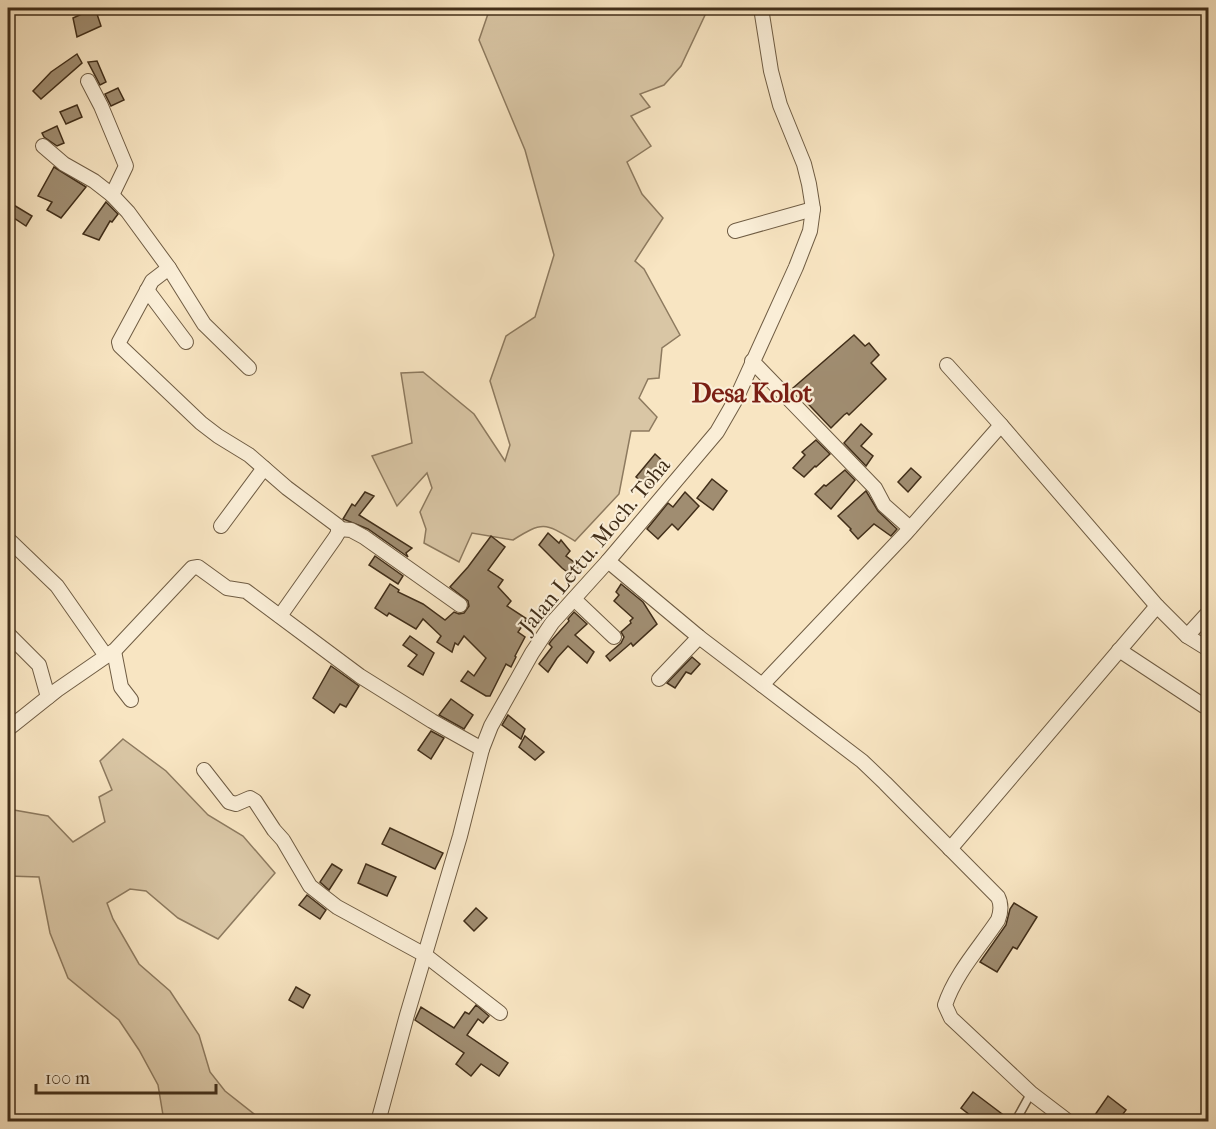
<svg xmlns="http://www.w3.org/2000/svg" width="1216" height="1129" viewBox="0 0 1216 1129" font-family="'IM FELL French Canon',serif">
<rect width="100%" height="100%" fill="#f8e5c2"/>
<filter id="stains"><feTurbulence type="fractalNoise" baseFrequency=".00333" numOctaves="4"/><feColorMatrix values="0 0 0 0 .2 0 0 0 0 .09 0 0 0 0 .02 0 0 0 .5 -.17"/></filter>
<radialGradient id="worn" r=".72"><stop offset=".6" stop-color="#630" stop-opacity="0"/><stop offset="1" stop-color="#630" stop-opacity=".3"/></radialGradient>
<g fill="#d9c6a5" stroke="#8d7a5f" stroke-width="1.5">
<path d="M490 8H621L641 14 706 13 681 66 664 85 640 94 650 107 631 116 651 146 627 162 642 194 663 218 635 261 644 269 680 335 662 348 659 378 648 379 639 398 657 417 649 431H631L619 494 575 541C545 523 543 521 513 540L472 533 459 562 424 543 426 529 420 512 432 488 427 473 397 506 372 456 412 443 401 373 423 372 474 414 505 461 510 445 490 381 506 336 535 317 554 255 525 150 479 40Z"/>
<path d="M123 739 166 771 208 815 243 836 275 873 218 939 178 918 146 891 130 889 107 903 113 919 139 964 170 991 199 1035 210 1072 225 1091 263 1121H164L158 1085 139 1050 119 1020 68 978 50 933 39 877 8 876V804L14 810 48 816 73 842 105 822 99 797 112 790 100 761Z"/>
</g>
<g fill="#a08d71" stroke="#412e19" stroke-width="1.5">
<path d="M95 8 101 26 77 37 73 18Z"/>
<path d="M77 54 82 63 41 99 33 91 51 72Z"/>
<path d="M97 61 106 82 100 85 88 62Z"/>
<path d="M118 88 124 100 111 106 105 94Z"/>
<path d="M77 105 82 117 66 124 60 112Z"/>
<path d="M57 126 64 143 57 146 44 137 42 133Z"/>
<path d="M54 167 86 187 61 218 47 210 52 202 38 196Z"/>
<path d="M106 202 118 214 112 222 110 221 99 240 83 234Z"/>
<path d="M12 204 32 216 26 226 8 214V210Z"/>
<path d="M854 335 865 346 869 343 879 355 871 363 886 379 849 415 847 413 844 415 831 428 793 388Z"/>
<path d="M861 424 872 434 861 446 873 456 866 466 844 443Z"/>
<path d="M816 440 830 454 816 467 815 466 804 477 793 468 805 455 802 452Z"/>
<path d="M655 454 667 465 648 487 636 477Z"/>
<path d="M911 468 921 477 908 492 898 482Z"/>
<path d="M845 470 855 480 831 509 815 494 824 485 826 486Z"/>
<path d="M712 479 727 491 713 510 697 498Z"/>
<path d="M866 491 878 511 897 529 891 536 874 524 858 539 850 530 851 529 838 516Z"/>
<path d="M365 492 374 496 359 515 412 548 406 553 408 557 368 529 343 519 352 504 355 506Z"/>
<path d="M685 492 699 506 678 530 672 524 658 539 647 529 668 503 673 507Z"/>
<path d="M548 533 559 543 561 540 570 551 566 556 582 568 575 578 562 568 539 545Z"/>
<path d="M491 536 505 547 488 570 503 580 498 587 511 601 507 606 527 619 518 632 525 637 515 656 516 657 511 667 506 664 490 696H486L461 681 468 671 474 676 486 658 464 636 458 645 455 643 452 652 437 642 441 636 423 619 416 629 389 613 387 616 375 608 390 584 399 590 398 592 423 604 445 620 454 612 459 614 464 613 469 606 468 601 450 587 468 567Z"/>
<path d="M375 556 403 576 398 584 369 565Z"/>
<path d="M621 584 643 602 657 624 633 646 631 643 610 661 606 656 621 643 624 637 621 632 631 623 630 621 633 618 614 601 619 595 616 592Z"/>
<path d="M574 612 587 624 575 635 594 652 587 663 568 646 557 658 548 672 539 664 552 647 549 644 551 641 569 621 568 619Z"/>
<path d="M410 636 434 653 423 675 408 666 417 655 403 645Z"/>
<path d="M692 657 700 664 691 674 686 672 675 688 667 683Z"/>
<path d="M331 666 359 686 346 707 340 704 334 713 313 698Z"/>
<path d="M451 699 473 715 464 729 439 715Z"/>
<path d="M508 715 525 729 521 739 502 725Z"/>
<path d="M431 731 444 738 431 759 418 750Z"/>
<path d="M525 736 544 752 535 760 519 747Z"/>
<path d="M390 828 443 853 435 869 382 844Z"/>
<path d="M332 864 342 870 329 890 320 882Z"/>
<path d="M366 864 396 877 387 896 358 883Z"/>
<path d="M307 895 326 910 320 919 299 905Z"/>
<path d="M1014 903 1037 917 1017 949 1013 947 997 972 980 962 1006 925 1010 909Z"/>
<path d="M476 908 487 918 474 931 464 921Z"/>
<path d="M296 987 310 995 303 1008 289 1000Z"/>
<path d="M476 1005 489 1016 483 1023 478 1019 467 1035 508 1063 499 1076 481 1064 471 1076 456 1064 464 1053 415 1020 421 1007 454 1028 465 1012 469 1014Z"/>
<path d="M973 1092 1010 1120 1009 1122H979L961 1108Z"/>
<path d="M1108 1096 1126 1110 1117 1122H1090Z"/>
</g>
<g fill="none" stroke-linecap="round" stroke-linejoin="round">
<g stroke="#6f5c43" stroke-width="10">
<path id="lane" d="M1015 1122 1031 1093"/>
</g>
<g stroke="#6f5c43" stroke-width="16">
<g id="street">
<path d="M88 81 101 106 126 166 112 195"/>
<path d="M43 146 64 164 94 181 112 195 128 212 169 268 204 324 249 368"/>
<path d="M735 231 813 209"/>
<path d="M169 268 152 281 119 342 120 346 201 423 218 436 249 455 287 488 338 526V533L335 538 280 616"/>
<path d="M147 290 186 342"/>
<path d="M752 361 875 488 884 505 910 528"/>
<path d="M1001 425 1157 606"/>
<path d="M221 526 264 468"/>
<path d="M339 529 351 530 364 537 460 605"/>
<path d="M8 539 57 586 106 656"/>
<path d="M608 561 699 637 862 761 885 783 998 897C1002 905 1001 912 998 920 980 947 955 974 945 1005L951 1018 1031 1093 1069 1122"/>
<path d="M574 599 614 637"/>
<path d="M9 635 39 665 48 697"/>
<path d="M1187 636 1208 613"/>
<path d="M1119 650 1204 706 1208 700"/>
<path d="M114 651 121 687 131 700"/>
<path d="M659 679 699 637"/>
<path d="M762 685 906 533 1001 425 947 365"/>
<path d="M8 729 57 690 115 650 192 568 198 567 227 588 246 591 360 676 432 721 482 749"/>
<path d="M204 770 229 802 236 804 250 798 255 801 274 830 283 840 310 886 337 907 425 955 500 1013"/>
<path d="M950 849 1157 606 1187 636 1208 649"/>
<path d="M378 1122 407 1015 460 836 482 749 491 726 532 653 552 623 608 561 717 432 736 399 796 267 810 231 813 209 809 184 804 164 780 105 771 71 761 8"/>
</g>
</g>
<use href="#lane" stroke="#faeed7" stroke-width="7"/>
<use href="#street" stroke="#faeed7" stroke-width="14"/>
</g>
<g text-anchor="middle" stroke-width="4.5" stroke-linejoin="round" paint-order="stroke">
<g font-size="22" fill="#412e19" stroke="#faeed7">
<text transform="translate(594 545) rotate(-50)" y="8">Jalan Lettu. Moch. Toha</text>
</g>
<g font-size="26" font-weight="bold" fill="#7a1f14" stroke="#faeed7">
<text x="752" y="402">Desa Kolot</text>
</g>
</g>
<rect width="1216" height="1129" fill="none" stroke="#f8e5c2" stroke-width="30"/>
<rect x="9" y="9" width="1198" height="1111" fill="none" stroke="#412e19" stroke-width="3"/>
<rect x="15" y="15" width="1186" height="1099" fill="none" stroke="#412e19" stroke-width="1.5"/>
<path d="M36 1084v9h180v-9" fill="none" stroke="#412e19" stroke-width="3"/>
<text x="45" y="1084" font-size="18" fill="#412e19" stroke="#faeed7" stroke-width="4.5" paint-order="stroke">100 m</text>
<rect width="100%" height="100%" filter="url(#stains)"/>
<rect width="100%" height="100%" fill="url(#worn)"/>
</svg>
